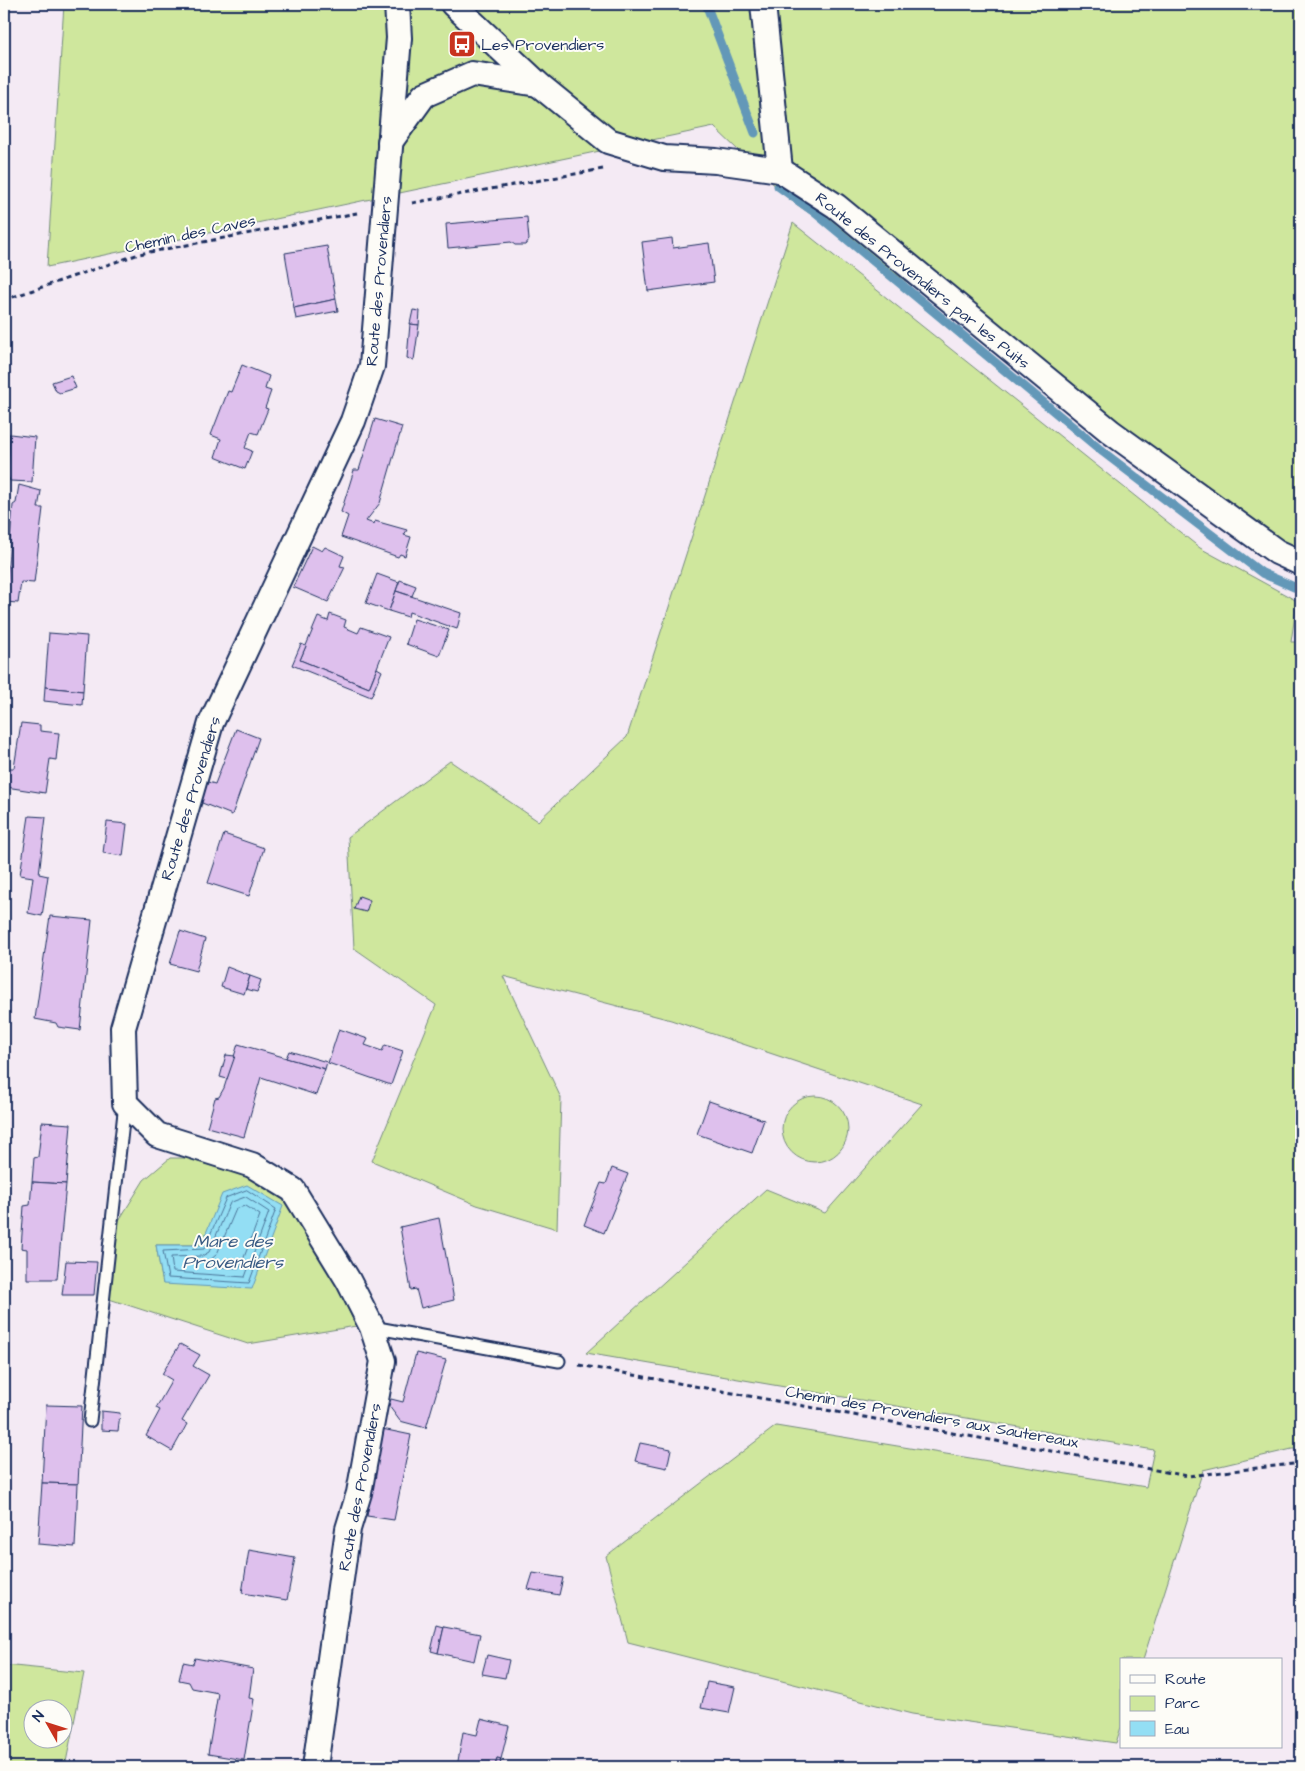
<svg xmlns="http://www.w3.org/2000/svg" width="1305" height="1771" viewBox="0 0 1305 1771" font-family="'Architects Daughter',sans-serif">
<rect width="100%" height="100%" fill="#f4eaf4"/>
<filter id="ink" filterUnits="userSpaceOnUse"><feTurbulence type="fractalNoise" baseFrequency=".02" numOctaves="2"/><feDisplacementMap in="SourceGraphic" scale="10" xChannelSelector="R" yChannelSelector="G"/><feConvolveMatrix kernelMatrix="1 2 1 2 8 2 1 2 1" color-interpolation-filters="sRGB"/></filter>
<g filter="url(#ink)">
<g fill="#cfe79d" stroke="#758b7e" fill-rule="evenodd">
<path d="M64 4H1301V560L789 199 714 127 47 267Z"/>
<path d="M793 223 1200 548 1297 601 1291 642H1301V1449H1292L1203 1470 1143 1660H1121V1727L1116 1743 912 1714 628 1642 606 1556 776 1426 1146 1487 1154 1450 586 1353 766 1189 825 1213 922 1104 671 1020 503 976 561 1098 557 1229 477 1205 372 1161 436 1005 354 948 348 837 450 761 538 821 627 737Z"/>
<circle cx="815" cy="1129" r="33"/>
<path d="M170 1158H202L236 1164 293 1203 312 1234 356 1326 248 1344 109 1299 118 1222 144 1180ZM156 1245H201L163 1284Z"/>
<path d="M4 1665 84 1673 65 1767H4ZM32 1708H62V1738H32Z"/>
</g>
<path fill="#93def4" stroke="#6398b8" d="M247 1185 283 1206 252 1289 163 1284 156 1245H201L222 1194Z"/>
<g fill="none" stroke-linecap="round" stroke-linejoin="round">
<g stroke="#4b759a" stroke-width="1">
<path d="M247 1190 276 1209 249 1283 168 1278 163 1251 204 1249 226 1198Z"/>
<path d="M246 1197 269 1212 245 1277 173 1272 171 1257 202 1256 209 1252 230 1203Z"/>
<path d="M246 1206 260 1215 240 1268 207 1267 206 1264 217 1254 236 1209Z"/>
</g>
<g stroke="#6398b8" stroke-width="9">
<path d="M706 4 755 133"/>
<path d="M778 186 813 211 1103 452 1262 573 1301 590"/>
</g>
</g>
<g fill="#dec0ed" stroke="#1b2f5e">
<path d="M527 217 529 240 525 245H515L511 242 448 248 446 224Z"/>
<path d="M672 238 673 248 709 243 714 282 648 291 642 242Z"/>
<path d="M327 246 336 299 294 308 285 253Z"/>
<path d="M336 299 338 311 296 319 294 308Z"/>
<path d="M413 310 420 311 419 325 410 324Z"/>
<path d="M410 324 419 325 414 360 407 358Z"/>
<path d="M242 365 269 376 265 389 271 391 265 408 268 409 258 434 251 432 245 448 252 451 245 469 215 457 221 439 211 435 228 391 231 392Z"/>
<path d="M71 376 76 388 60 393 56 391 52 382Z"/>
<path d="M375 419 402 427 380 503 366 521 374 524 375 521 407 530 404 535 411 537 405 556 400 554 398 557 341 537 348 516 341 512 354 470H359Z"/>
<path d="M4 434H10L8 476 4 475Z"/>
<path d="M10 434 35 437 32 482 10 481 8 476Z"/>
<path d="M19 485 41 491 38 508H43L34 583 21 582 18 603 5 602 13 505 16 503Z"/>
<path d="M312 546 322 551 325 547 344 556 340 566 345 567 328 602 293 587Z"/>
<path d="M377 574 399 582 389 611 366 603Z"/>
<path d="M400 580 416 586 412 596 396 591Z"/>
<path d="M396 591 461 613 457 629 409 612 408 617 389 611Z"/>
<path d="M330 614 346 620 344 627 358 633 361 627 389 637 369 688 300 660 318 617 328 621Z"/>
<path d="M414 619 449 630 439 656 406 644Z"/>
<path d="M49 633 87 636 83 691 45 687Z"/>
<path d="M301 644 306 646 300 660 369 688 377 668 382 671 371 697 292 665Z"/>
<path d="M45 687 83 691 82 705 44 701Z"/>
<path d="M21 723 40 725V731L59 733 56 760 50 759 45 793 6 787 9 768H14Z"/>
<path d="M236 729 259 738 232 815 197 801 204 781 215 784Z"/>
<path d="M29 816 46 817 39 874 48 876 42 916 28 913 33 877 20 875Z"/>
<path d="M107 822 127 824 123 856 103 853Z"/>
<path d="M224 834 264 848 249 896 208 883Z"/>
<path d="M359 896 370 900 366 912 354 909Z"/>
<path d="M50 916 92 920 80 1030 58 1027 56 1023 35 1019Z"/>
<path d="M180 931 205 939 196 971 170 964Z"/>
<path d="M227 967 250 976 244 994 221 987Z"/>
<path d="M250 976 261 980 257 992 246 989Z"/>
<path d="M339 1029 368 1039 365 1045 382 1051 385 1045 403 1051 391 1085 328 1063Z"/>
<path d="M238 1044 325 1069 316 1095 261 1077 244 1137 207 1127 215 1098 219 1097 224 1088Z"/>
<path d="M289 1051 327 1062 325 1069 286 1058Z"/>
<path d="M226 1055 235 1056 227 1079 220 1077Z"/>
<path d="M709 1101 764 1120 752 1153 697 1134Z"/>
<path d="M42 1122 71 1124 66 1184 32 1182 34 1158 38 1157Z"/>
<path d="M612 1168 628 1174 604 1233 584 1225 601 1183 606 1184Z"/>
<path d="M32 1182 66 1184 57 1279H27V1249L21 1248 24 1206 30 1205Z"/>
<path d="M439 1218 454 1300 421 1308 416 1289 411 1290 400 1227Z"/>
<path d="M66 1261 97 1262 94 1295H62Z"/>
<path d="M180 1344 200 1355 193 1366 209 1375 182 1421 187 1424 172 1451 146 1436 160 1410 156 1408 172 1380 162 1374Z"/>
<path d="M416 1353 446 1360 426 1428 400 1421 389 1406 391 1399 403 1402Z"/>
<path d="M46 1405 82 1406 78 1484 42 1483Z"/>
<path d="M101 1411 120 1413 118 1431 101 1430Z"/>
<path d="M382 1429 411 1435 394 1520 367 1516Z"/>
<path d="M640 1443 671 1449 667 1468 635 1461Z"/>
<path d="M42 1483 78 1484 75 1547 38 1544Z"/>
<path d="M249 1550 295 1558 287 1600 242 1593Z"/>
<path d="M533 1573 563 1578 559 1595 528 1589Z"/>
<path d="M437 1625 444 1627 438 1653 431 1651Z"/>
<path d="M444 1627 480 1634 474 1661 438 1653Z"/>
<path d="M487 1655 509 1660 505 1678 482 1674Z"/>
<path d="M195 1658 253 1669 249 1698 254 1699 244 1760 208 1754 218 1693 192 1688 189 1682 179 1680 183 1662 193 1664Z"/>
<path d="M707 1682 735 1687 729 1713 701 1708Z"/>
<path d="M481 1719 509 1726 501 1759 497 1758 495 1767H457L463 1732 477 1735Z"/>
<path d="M497 1758 501 1759 500 1767H495Z"/>
</g>
<g fill="none" stroke-linecap="round" stroke-linejoin="round">
<g stroke="#1b2f5e" stroke-width="15">
<g id="service">
<path d="M372 1327 559 1361"/>
<path d="M90 1421 125 1103"/>
</g>
</g>
<g stroke="#1b2f5e" stroke-width="28">
<g id="minor">
<path d="M453 4 538 84 608 141 664 158 716 161 780 170 836 206 1111 432 1277 552 1301 563"/>
<path d="M763 4 780 170"/>
<path d="M390 142 424 95 472 74 538 84"/>
<path d="M315 1767 348 1529 359 1493 383 1361 372 1327 348 1280 293 1190 252 1165 157 1135 125 1103 123 1028 211 723 353 421 372 366 399 38 397 4"/>
</g>
</g>
<g stroke="#1b2f5e" stroke-width="3" stroke-dasharray="5 4" stroke-linecap="butt">
<path d="M412 203 603 169"/>
<path d="M4 300 139 254 357 213"/>
<path d="M579 1365 1188 1476 1301 1463"/>
</g>
<use href="#service" stroke="#fdfcf7" stroke-width="11"/>
<use href="#minor" stroke="#fdfcf7" stroke-width="24"/>
</g>
</g>
<defs>
<g id="bus-square" transform="scale(1.4375)"><rect x="-9" y="-9" width="18" height="18" rx="4" fill="#c8321e" stroke="#fdfcf7"/><path d="M-5-6H5V4H4V6H2V4H-2V6H-4V4H-5ZM-3.5-4V0h7V-4ZM-3.5 1.2v1.5H-2V1.2ZM2 1.2v1.5H3.5V1.2Z" fill="#fff"/></g>
</defs>
<g fill-rule="evenodd">
<use href="#bus-square" x="462" y="44"/>
</g>
<g text-anchor="middle" stroke-width="4" stroke-linejoin="round" paint-order="stroke">
<g font-size="16" fill="#1b2f5e" stroke="#fdfcf7" text-anchor="start">
<text x="481" y="50">Les Provendiers</text>
</g>
<g font-size="16" fill="#1b2f5e" stroke="#fdfcf7">
<text transform="translate(190 233) rotate(-12)" y="6">Chemin des Caves</text>
<text transform="translate(923 280) rotate(39)" y="6">Route des Provendiers par les Puits</text>
<text transform="translate(378 281) rotate(-85)" y="6">Route des Provendiers</text>
<text transform="translate(190 798) rotate(-73)" y="6">Route des Provendiers</text>
<text transform="translate(932 1416) rotate(10)" y="6">Chemin des Provendiers aux Sautereaux</text>
<text transform="translate(359 1487) rotate(-79)" y="6">Route des Provendiers</text>
</g>
<g font-size="18" font-style="italic" fill="#395b84" stroke="#fdfcf7">
<text x="233" y="1247">Mare des<tspan x="233" dy="21">Provendiers</tspan></text>
</g>
</g>
<rect width="1305" height="1771" fill="none" stroke="#fdfcf7" stroke-width="20"/>
<rect x="10" y="10" width="1285" height="1751" fill="none" stroke="#1b2f5e" stroke-width="2" filter="url(#ink)"/>
<rect x="1120" y="1658" width="162" height="90" fill="#fdfcf7" stroke="#a3aaba"/>
<rect x="1130" y="1675" width="25" height="8" fill="#fdfcf7" stroke="#a3aaba"/>
<text x="1165" y="1684" font-size="15" fill="#1b2f5e">Route</text>
<rect x="1130" y="1696" width="25" height="15" fill="#cfe79d" stroke="#a3aaba"/>
<text x="1165" y="1708" font-size="15" fill="#1b2f5e">Parc</text>
<rect x="1130" y="1721" width="25" height="15" fill="#93def4" stroke="#a3aaba"/>
<text x="1165" y="1734" font-size="15" fill="#1b2f5e">Eau</text>
<g transform="translate(48 1724) rotate(309)"><circle r="24" fill="#fdfcf7" stroke="#a3aaba"/>
<path d="M0-4L9 19L0 12L-9 19Z" fill="#c8321e"/>
<text y="-8" font-size="14" font-weight="bold" text-anchor="middle" fill="#1b2f5e">N</text>
</g>
</svg>
